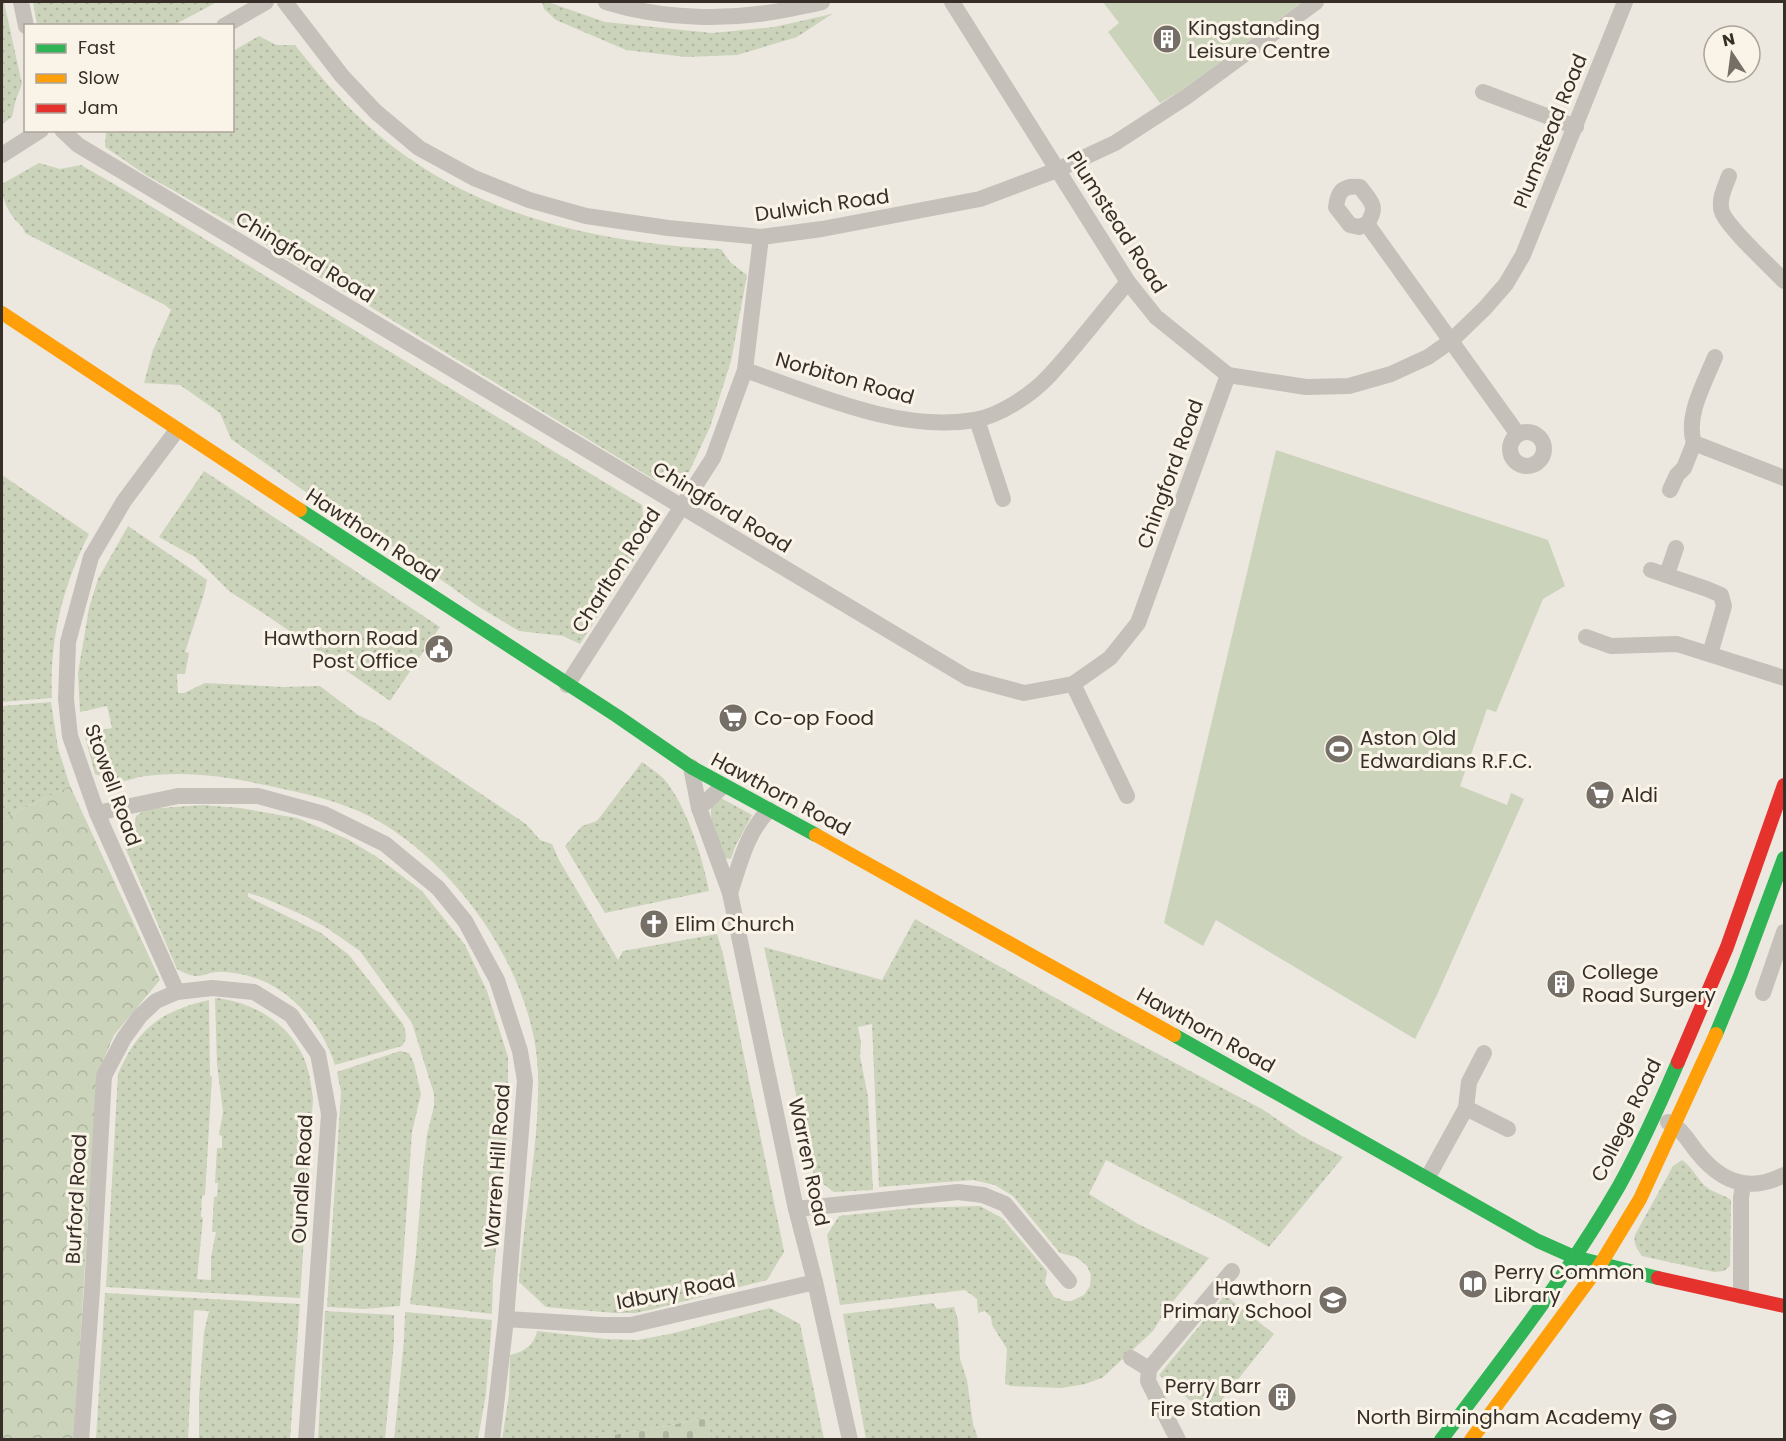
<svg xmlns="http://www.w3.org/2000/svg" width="1786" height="1441" viewBox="0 0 1786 1441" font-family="Poppins,sans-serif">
<defs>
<pattern id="grass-dots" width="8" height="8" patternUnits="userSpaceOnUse" patternTransform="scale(1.5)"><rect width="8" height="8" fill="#cbd3ba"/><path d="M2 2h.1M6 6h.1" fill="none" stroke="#afb5a0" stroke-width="1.8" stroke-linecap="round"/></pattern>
<pattern id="forest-crowns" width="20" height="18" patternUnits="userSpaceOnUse" patternTransform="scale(1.5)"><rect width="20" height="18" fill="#cbd3ba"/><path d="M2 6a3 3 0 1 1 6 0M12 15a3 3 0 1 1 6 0" fill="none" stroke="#afb5a0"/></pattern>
<pattern id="cemetery-stones" width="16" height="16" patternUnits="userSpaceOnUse" patternTransform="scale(1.5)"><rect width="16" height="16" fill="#cbd3ba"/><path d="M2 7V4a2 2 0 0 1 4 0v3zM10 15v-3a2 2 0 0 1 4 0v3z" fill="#afb5a0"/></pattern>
</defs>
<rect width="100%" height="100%" fill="#ece8e0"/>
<g fill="url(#grass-dots)">
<path d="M2 2H4L22 84 16 99 12 117 2 124Z"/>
<path d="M33 2H217L174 25H37Z"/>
<path d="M542 2H548L605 22 712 33 774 27 832 14 797 37 737 55 686 57 626 50 556 20 544 9Z"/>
<path d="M259 36 276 45H295C325 83 357 120 396 149 489 219 607 244 721 249L730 262 747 275 731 361 710 427 689 472 665 475 655 480 364 303 281 255 248 233 146 175 105 147 106 131 232 130 233 51Z"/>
<path d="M39 163 60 169 81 165 126 191 642 505 644 525 648 538 580 644 563 636 519 631 479 607 415 561 314 498 231 439 220 413 180 385 144 383 153 350 171 310 165 305 25 233C23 225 17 223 13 217 6 207 1 196 2 184Z"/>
<path d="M204 471 440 627 390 701 272 619 229 591 195 557 159 537Z"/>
<path d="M2 475 89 534C63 585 49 641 52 698L2 702Z"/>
<path d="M128 526 207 580 204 594 185 652 189 653 185 674H177L178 693H184L205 683 283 687 320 686 358 715 375 723 526 824 540 840 552 844 559 860 618 960 623 951 717 934 723 954 783 1246 784 1252 767 1280 654 1309 635 1313H615L546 1307 519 1282C524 1212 540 1144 538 1074 535 975 459 865 373 818 339 800 302 793 265 785 238 779 207 774 179 774 166 774 152 775 139 777 133 779 127 781 121 781 117 782 100 776 95 774L84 733 112 728 107 706 80 712 78 673 89 608 98 579Z"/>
<path d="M51 702 58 748 70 786 2 819V706Z"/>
<path d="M642 762C649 767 658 773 664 779 686 804 703 859 709 891L605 913 565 846 582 826 597 821Z"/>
<path d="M721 798 752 815 735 847 731 859 725 858C721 848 709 820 711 809 712 803 717 801 721 798Z"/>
<path d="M203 805 240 808 297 818 347 839 377 857 422 891 465 945 487 991 508 1057V1128L493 1280 492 1314 410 1304 416 1254 423 1169 427 1135 434 1106V1094L412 1023 360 951 327 928 305 916 262 897 248 893V897L321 933 349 955 403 1024C406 1032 408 1039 402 1046L335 1065C322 1023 286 982 240 974 233 973 224 971 217 972 210 972 202 977 195 976 189 975 182 972 177 969L124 845 134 830 136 816 147 809Z"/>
<path d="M915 919 1109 1028 1262 1109 1302 1136 1343 1157 1269 1247 1225 1221 1106 1160 1089 1194 1138 1224 1209 1258 1166 1310 1153 1331 1102 1378 1085 1384 1061 1388 1011 1386 1005 1384 1007 1349 992 1325 991 1317 985 1311 978 1313 977 1299 965 1290 840 1305 827 1235 839 1216 912 1208 980 1206 1002 1218 1047 1271 1045 1283 1054 1297 1065 1301H1071L1084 1295 1090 1286 1091 1275 1087 1266 1076 1257 1060 1253 1013 1196 995 1185 973 1180 879 1187 872 1024 858 1027 861 1043 860 1056 868 1097 873 1190 834 1192 814 1177 764 947 882 980Z"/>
<path d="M215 998C250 1001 286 1021 302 1054 309 1067 311 1084 313 1099L300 1298 106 1287 118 1074C138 1028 161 1011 209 1000L210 1076 212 1077 205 1195 202 1196 201 1217 203 1218 197 1279 211 1280V1257L216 1232H212L214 1197 217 1196 218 1183H215L217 1148H222V1136L219 1135 223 1112 217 1064Z"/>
<path d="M400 1051 409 1053 414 1063 421 1094 412 1132 400 1306 364 1309 327 1307 341 1092 337 1072Z"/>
<path d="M1682 1160C1693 1167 1698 1182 1709 1189 1716 1193 1724 1195 1731 1200L1730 1266 1724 1271 1714 1272 1642 1256C1637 1249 1633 1243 1635 1235L1673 1166Z"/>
<path d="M105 1293 300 1304 290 1439H199V1397L204 1332 209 1311 194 1310 188 1439H96Z"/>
<path d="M1225 1295 1274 1334 1209 1416 1159 1375Z"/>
<path d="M933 1303 937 1309 954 1307 958 1320 960 1359 967 1380 973 1424 978 1439H866L843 1314Z"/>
<path d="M770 1308 800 1324 824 1439H712L707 1417 672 1425 597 1438 596 1439 502 1440 509 1394 510 1355C523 1352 534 1346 537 1331L606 1339 637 1340 670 1334Z"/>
<path d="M325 1311 394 1315V1340L385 1439H318Z"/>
<path d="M405 1312 492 1320 486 1394 478 1439H394L404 1340Z"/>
</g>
<path fill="url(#forest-crowns)" d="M70 786 160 980 114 1035 97 1075 74 1439 2 1440V819Z"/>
<path fill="url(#cemetery-stones)" d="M707 1417 712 1439H596V1438L672 1425Z"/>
<g fill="#cbd3ba">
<path d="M1103 2H1302L1179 92 1160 103 1108 32 1119 23Z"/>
<path d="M1276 450 1548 540 1565 586 1543 599 1496 712 1487 709 1460 786 1507 805 1511 793 1524 799 1436 997 1415 1039 1216 920 1203 946 1164 923Z"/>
</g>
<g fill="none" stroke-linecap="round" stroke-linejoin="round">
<g stroke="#c5c0b9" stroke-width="16">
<path d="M21 2 26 26"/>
<path d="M285 2 342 76 376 112 419 148 474 178 529 200 586 216 668 228 761 237 822 229 980 199 1057 170 1115 143 1186 97 1316 2"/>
<path d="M606 2C664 20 730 21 790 9 801 6 812 5 822 2"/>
<path d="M952 2 1128 282 1156 317 1228 375 1306 387 1349 386 1391 374 1428 357 1451 341 1485 308 1506 284 1523 255 1625 2"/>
<path d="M224 26 266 2"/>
<path d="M1483 92 1576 127"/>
<path d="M62 130 78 145 968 678 1024 693 1073 684 1110 658 1138 623 1228 375"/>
<path d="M2 155 41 130"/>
<path d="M1729 176C1725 187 1718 200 1722 212 1728 228 1771 267 1784 281"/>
<path d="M1367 224 1359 227 1350 225 1336 207C1338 191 1343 185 1360 187 1371 202 1379 206 1367 224L1517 433"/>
<path d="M1715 357C1705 382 1685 416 1694 443L1784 478"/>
<path d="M745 370C815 394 900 433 975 420 1001 415 1031 395 1049 376 1077 346 1101 313 1128 282"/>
<path d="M977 420 1003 499"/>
<path d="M177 430 124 501 91 557 68 642 66 699 70 736 97 813 177 992"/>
<circle cx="1527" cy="449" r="17"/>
<path d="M1670 490 1677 475 1684 468 1694 443"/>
<path d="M1651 570 1707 589 1721 595 1724 606 1710 654"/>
<path d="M1667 574 1676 548"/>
<path d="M1586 637 1611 646 1677 644 1784 678"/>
<path d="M1073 684 1127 796"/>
<path d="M567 685 713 458 745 370 761 237"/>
<path d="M691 767 699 808 730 893 796 1209 815 1282 850 1440"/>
<path d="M699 808 723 786"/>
<path d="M97 813 178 796H258L324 814 385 844 438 888 465 921 497 980 520 1051 525 1081 506 1319 492 1440"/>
<path d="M730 893C740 863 747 832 769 810"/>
<path d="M1763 993 1784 932"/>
<path d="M1466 1108 1508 1129"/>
<path d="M1668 1122C1682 1128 1688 1141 1697 1152 1721 1182 1749 1193 1784 1175"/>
<path d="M1428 1177 1466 1108 1469 1082 1484 1053"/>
<path d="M796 1209 958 1192 983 1195 1005 1204 1069 1281"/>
<path d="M1741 1296V1198L1743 1184"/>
<path d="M506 1319 602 1325H631L815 1282"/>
<path d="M1131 1358 1149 1369 1148 1381 1178 1440"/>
<path d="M1149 1369 1232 1271"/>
<path d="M81 1440 92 1290 104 1076 124 1038 140 1016 156 1001 177 992 212 988 254 992 291 1015 318 1054 329 1114 306 1440"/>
</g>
<g stroke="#30b455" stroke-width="14">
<path d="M300 510 617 716 691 767 816 835"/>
<path d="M1716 1034 1740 976 1784 858"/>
<path d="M1174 1035 1538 1241 1574 1257 1658 1278"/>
<path d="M1441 1440C1503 1358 1567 1276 1619 1186 1641 1146 1660 1104 1678 1062"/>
</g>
<g stroke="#ff9f0a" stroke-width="14">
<path d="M2 313 300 510"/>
<path d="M816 835 1174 1035"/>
<path d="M1471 1440 1600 1265 1640 1199 1716 1034"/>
</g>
<g stroke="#e5322d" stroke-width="14">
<path d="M1678 1062 1727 947 1784 785"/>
<path d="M1658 1278 1784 1306"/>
</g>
</g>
<defs>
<g id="building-disc" transform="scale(1.5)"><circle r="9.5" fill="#766f68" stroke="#faf3e7"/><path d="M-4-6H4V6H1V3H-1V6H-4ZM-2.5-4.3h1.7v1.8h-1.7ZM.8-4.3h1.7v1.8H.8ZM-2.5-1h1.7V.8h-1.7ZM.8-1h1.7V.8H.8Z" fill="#fff"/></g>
<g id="civic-disc" transform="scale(1.5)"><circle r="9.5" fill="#766f68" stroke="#faf3e7"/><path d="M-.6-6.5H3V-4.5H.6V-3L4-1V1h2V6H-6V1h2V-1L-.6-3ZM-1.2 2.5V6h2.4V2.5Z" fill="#fff"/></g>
<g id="supermarket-disc" transform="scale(1.5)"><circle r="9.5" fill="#766f68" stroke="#faf3e7"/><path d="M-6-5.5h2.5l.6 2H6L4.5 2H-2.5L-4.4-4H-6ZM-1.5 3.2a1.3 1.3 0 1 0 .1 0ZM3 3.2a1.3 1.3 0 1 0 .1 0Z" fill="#fff"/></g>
<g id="stadium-disc" transform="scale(1.5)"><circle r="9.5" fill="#766f68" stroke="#faf3e7"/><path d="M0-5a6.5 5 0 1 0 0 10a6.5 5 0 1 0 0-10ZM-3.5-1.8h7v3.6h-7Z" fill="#fff"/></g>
<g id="church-disc" transform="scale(1.5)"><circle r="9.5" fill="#766f68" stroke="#faf3e7"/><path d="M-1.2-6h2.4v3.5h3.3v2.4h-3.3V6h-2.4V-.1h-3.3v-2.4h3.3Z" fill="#fff"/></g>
<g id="library-disc" transform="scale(1.5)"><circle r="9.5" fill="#766f68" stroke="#faf3e7"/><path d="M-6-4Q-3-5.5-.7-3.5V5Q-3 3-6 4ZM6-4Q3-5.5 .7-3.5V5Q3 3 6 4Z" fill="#fff"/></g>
<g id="school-disc" transform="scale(1.5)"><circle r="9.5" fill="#766f68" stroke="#faf3e7"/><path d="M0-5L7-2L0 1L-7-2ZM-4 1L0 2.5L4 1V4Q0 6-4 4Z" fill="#fff"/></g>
</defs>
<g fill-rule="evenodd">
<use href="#building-disc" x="1167" y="39"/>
<use href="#civic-disc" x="439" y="649"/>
<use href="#supermarket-disc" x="733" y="718"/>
<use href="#stadium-disc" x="1339" y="749"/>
<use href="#supermarket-disc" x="1600" y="795"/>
<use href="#church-disc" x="654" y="924"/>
<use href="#building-disc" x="1561" y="984"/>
<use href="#library-disc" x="1473" y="1284"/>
<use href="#school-disc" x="1333" y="1300"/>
<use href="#building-disc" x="1282" y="1397"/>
<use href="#school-disc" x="1663" y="1417"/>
</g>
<g text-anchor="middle" stroke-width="6" stroke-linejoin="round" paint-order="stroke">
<g font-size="20" fill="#362e27" stroke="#faf3e7" text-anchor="start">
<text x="1188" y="35">Kingstanding<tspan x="1188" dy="23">Leisure Centre</tspan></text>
<text x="418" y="645" text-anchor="end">Hawthorn Road<tspan x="418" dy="23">Post Office</tspan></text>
<text x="754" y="725">Co-op Food</text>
<text x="1360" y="745">Aston Old<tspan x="1360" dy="23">Edwardians R.F.C.</tspan></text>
<text x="1621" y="802">Aldi</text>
<text x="675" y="931">Elim Church</text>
<text x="1582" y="979">College<tspan x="1582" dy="23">Road Surgery</tspan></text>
<text x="1494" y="1279">Perry Common<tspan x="1494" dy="23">Library</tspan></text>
<text x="1312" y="1295" text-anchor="end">Hawthorn<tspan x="1312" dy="23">Primary School</tspan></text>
<text x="1261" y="1393" text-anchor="end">Perry Barr<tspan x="1261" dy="23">Fire Station</tspan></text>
<text x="1642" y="1424" text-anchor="end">North Birmingham Academy</text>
</g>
<g font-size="20" fill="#362e27" stroke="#faf3e7">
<text transform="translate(1550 131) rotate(-68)" y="7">Plumstead Road</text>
<text transform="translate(822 205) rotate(-8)" y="7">Dulwich Road</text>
<text transform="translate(1117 222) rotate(57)" y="7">Plumstead Road</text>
<text transform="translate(305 257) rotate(31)" y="7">Chingford Road</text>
<text transform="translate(845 378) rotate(16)" y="7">Norbiton Road</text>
<text transform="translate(1170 474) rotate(-70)" y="7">Chingford Road</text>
<text transform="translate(722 507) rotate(31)" y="7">Chingford Road</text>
<text transform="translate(373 535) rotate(33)" y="7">Hawthorn Road</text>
<text transform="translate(616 570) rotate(-57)" y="7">Charlton Road</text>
<text transform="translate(113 785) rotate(70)" y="7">Stowell Road</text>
<text transform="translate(781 794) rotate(28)" y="7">Hawthorn Road</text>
<text transform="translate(1206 1030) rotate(29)" y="7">Hawthorn Road</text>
<text transform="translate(1626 1120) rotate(-64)" y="7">College Road</text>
<text transform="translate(809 1162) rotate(78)" y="7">Warren Road</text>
<text transform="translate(497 1166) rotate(-86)" y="7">Warren Hill Road</text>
<text transform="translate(302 1179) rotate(-87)" y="7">Oundle Road</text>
<text transform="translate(76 1199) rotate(-87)" y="7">Burford Road</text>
<text transform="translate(676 1291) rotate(-11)" y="7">Idbury Road</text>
</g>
</g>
<rect width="1786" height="1441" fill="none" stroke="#362e27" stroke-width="6"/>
<rect x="24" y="24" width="210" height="108" fill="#faf3e7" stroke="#aca49a" stroke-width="1.5"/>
<rect x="36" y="44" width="30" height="9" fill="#30b455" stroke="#aca49a" stroke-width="1.5"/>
<text x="78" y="54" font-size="18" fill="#362e27">Fast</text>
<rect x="36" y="74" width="30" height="9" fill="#ff9f0a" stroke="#aca49a" stroke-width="1.5"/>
<text x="78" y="84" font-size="18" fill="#362e27">Slow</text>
<rect x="36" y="104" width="30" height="9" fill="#e5322d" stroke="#aca49a" stroke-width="1.5"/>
<text x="78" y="114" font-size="18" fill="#362e27">Jam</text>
<g transform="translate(1732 54) rotate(347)"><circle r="28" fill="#faf3e7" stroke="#aca49a" stroke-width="1.5"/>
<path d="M0-4.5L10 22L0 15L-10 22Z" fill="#766f68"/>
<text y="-9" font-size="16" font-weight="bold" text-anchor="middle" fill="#362e27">N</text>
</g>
</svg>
